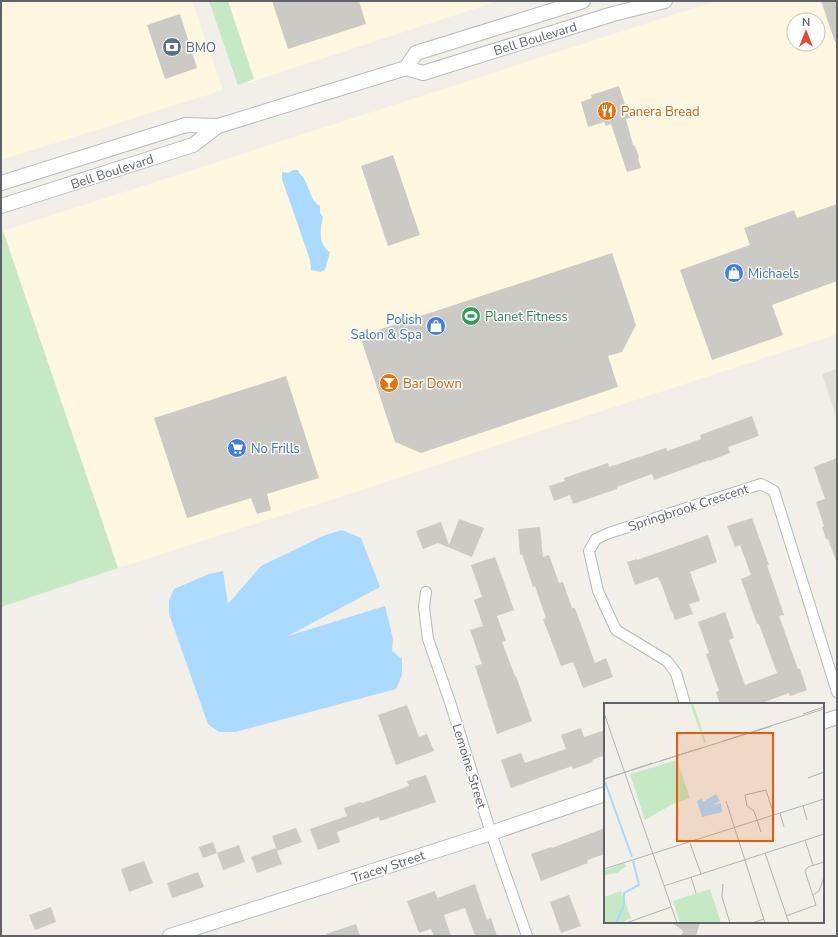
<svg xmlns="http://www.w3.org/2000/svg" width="838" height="937" viewBox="0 0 838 937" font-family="'Nunito Sans',sans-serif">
<rect width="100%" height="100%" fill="#f1efe8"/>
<g fill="#fef7e0" fill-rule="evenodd">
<path d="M1 1H192L223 90 1 160Z"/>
<path d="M221 1H498L248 83Z"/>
<path d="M716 1H837V334L358 491 118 568 3 231ZM794 20H818V44H794Z"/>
</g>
<path fill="#e1ded6" d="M837 369V419L822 374Z"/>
<g fill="#c5e8c5">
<path d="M209 1H228L254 79 238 85Z"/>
<path d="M3 231 118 568 1 607V232Z"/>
</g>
<g fill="#aadaff">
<path d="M293 170H298L299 173C310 182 308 199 320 206V213L323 217C320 228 318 245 330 252L325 270 320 272 311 270 310 260 282 179V172L288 173Z"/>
<path d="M342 530 361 538 380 587 288 636 385 606 393 639 392 651 402 659V675L396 689 235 732H219L208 724 169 614V600L174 589 209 574 223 571 228 604 261 566 323 536Z"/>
</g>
<g fill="#cccac5">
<path d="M272 1H359L366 24 288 49Z"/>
<path d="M821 1H837V42H835Z"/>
<path d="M180 14 197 68 165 79 147 25Z"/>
<path d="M619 86 625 105 628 104 632 117 626 119 633 145 635 146 639 157 638 158 641 168 627 172 611 124 606 126 604 122 588 127 581 102 592 98 591 95Z"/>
<path d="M393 155 420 235 388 246 361 166Z"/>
<path d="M837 204V281L772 305 783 335 712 360 680 270 750 245 744 228 794 210 797 218Z"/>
<path d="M612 253 636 325 622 352 608 356 618 387 421 453 395 442 360 336Z"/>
<path d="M286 376 319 478 267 494 271 510 257 514 251 498 187 518 154 418Z"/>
<path d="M752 416 759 436 728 447 730 453 709 461V460L654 480 652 474 617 487V489L573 504 570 495 554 501 549 486 565 481 564 478 608 463 609 467 666 448 667 451 701 439 700 435Z"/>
<path d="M837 458V561H836L828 539H826L822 527 824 526 816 502 825 499 814 467Z"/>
<path d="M752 518 769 565H767L784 615 779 616 798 669H800L807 690 790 696 789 693 759 704H720L716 692 719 691 706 654 709 653 698 622 725 612 734 638 729 640 745 685 777 673 759 624H757L741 579 751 575 740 545 735 547 727 526Z"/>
<path d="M459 519 484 528 472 557 438 543 423 549 416 531 441 522 449 545Z"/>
<path d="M540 527 543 557 549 555 559 583 563 582 572 608H575L595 663 606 658 613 677 583 688 573 662 561 666 543 619 546 618 535 586 533 587 522 554 520 555 518 529Z"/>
<path d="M708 535 717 562 690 572 700 601 689 604 693 614 675 620 672 611H671L660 580 659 581 658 577 635 585 627 562 637 559V560Z"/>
<path d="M495 557 514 610 497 616 506 641 502 642 515 676H516L532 721 497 734 475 666 482 664 470 630 483 626 474 600 482 597 471 565Z"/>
<path d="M407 705 419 737 427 734 434 751 396 765 378 715Z"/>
<path d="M581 728 584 737 605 730V755L592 760 593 762 573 769 572 766 511 788 501 760 521 753 525 763 566 749 561 735Z"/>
<path d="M426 775 436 802 380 821 379 817 337 832 340 842 318 850 310 829 347 816 344 808 361 802 362 803 409 786 407 781Z"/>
<path d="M296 828 302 842 277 851 272 836Z"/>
<path d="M605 828V854L587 860 588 863 541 881 531 854 551 847 552 848Z"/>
<path d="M213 842 217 853 203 858 199 847Z"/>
<path d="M239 845 245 862 223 870 217 853Z"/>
<path d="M276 848 282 864 257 873 251 857Z"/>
<path d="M144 861 153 883 129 892 121 869Z"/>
<path d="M198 872 204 887 172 898 167 883Z"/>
<path d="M475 884 487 920 491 918 497 936H475L465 908 444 915 451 936H434L431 929 419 933 407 901 435 891 437 898Z"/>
<path d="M569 895 581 926 561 933 550 902Z"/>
<path d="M51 907 56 922 35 930 29 915Z"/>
<path d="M671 922H700L696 936H681L683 931Z"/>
<path d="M356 924 360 936H327L326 934Z"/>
</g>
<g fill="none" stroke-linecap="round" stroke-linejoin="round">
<g stroke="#b5b8bc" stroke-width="12">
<g id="street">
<path d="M426 592 424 607 428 639 450 702 491 833 527 936"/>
<path d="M685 704 676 673 667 661 616 630 598 591 589 551 596 539 609 533 761 484 774 491 837 692"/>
</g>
</g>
<g stroke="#b6babf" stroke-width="16">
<g id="secondary">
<path d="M406 68 416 53 583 1"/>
<path d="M1 183 186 125 218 126 406 68 423 73 613 14 665 1"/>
<path d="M1 206 193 145 218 126"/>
<path d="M823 722 837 717"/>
<path d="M170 936 491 833 605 794"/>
</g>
</g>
<use href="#street" stroke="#fff" stroke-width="10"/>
<use href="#secondary" stroke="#fff" stroke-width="14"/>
</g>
<defs>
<g id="bank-disc" transform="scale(1)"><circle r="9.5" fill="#5c6f8a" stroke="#fff"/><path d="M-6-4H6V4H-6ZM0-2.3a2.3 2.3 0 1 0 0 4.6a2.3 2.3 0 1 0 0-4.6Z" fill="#fff"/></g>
<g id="restaurant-disc" transform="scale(1)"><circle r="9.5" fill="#e8710a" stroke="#fff"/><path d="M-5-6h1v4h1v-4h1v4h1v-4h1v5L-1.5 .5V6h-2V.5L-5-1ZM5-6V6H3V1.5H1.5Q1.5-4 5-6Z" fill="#fff"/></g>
<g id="shop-disc" transform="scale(1)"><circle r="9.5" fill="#3f7fe0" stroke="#fff"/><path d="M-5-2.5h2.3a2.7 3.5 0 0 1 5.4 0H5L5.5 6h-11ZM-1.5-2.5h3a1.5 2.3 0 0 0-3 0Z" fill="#fff"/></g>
<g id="stadium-disc" transform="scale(1)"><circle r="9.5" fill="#2e9e5b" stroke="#fff"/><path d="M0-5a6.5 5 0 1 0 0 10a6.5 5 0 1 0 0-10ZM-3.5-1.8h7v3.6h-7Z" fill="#fff"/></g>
<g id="bar-disc" transform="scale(1)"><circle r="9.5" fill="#e8710a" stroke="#fff"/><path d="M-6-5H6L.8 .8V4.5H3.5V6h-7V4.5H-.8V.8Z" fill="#fff"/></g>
<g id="supermarket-disc" transform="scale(1)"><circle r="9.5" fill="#3f7fe0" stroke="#fff"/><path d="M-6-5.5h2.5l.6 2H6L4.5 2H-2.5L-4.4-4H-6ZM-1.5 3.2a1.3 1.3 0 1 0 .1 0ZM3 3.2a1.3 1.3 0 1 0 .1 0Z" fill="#fff"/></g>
</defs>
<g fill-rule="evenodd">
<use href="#bank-disc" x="172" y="47"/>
<use href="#restaurant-disc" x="607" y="111"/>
<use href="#shop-disc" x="734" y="273"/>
<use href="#stadium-disc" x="471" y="316"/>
<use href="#shop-disc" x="436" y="326"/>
<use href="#bar-disc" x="389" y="383"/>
<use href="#supermarket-disc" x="237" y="448"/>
</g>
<g text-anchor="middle" stroke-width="3" stroke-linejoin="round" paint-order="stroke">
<g font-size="13" fill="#5f6368" stroke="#fff">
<text transform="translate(535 38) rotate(-17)" y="5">Bell Boulevard</text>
<text transform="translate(112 171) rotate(-18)" y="5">Bell Boulevard</text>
<text transform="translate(688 507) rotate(-18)" y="5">Springbrook Crescent</text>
<text transform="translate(470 766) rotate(73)" y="5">Lemoine Street</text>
<text transform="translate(388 866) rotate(-18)" y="5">Tracey Street</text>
</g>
<g font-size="13" fill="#4e5e75" stroke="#fff" text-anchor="start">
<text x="186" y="52">BMO</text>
</g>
<g font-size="13" fill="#c56008" stroke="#fff" text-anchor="start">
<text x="621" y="116">Panera Bread</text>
<text x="403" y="388">Bar Down</text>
</g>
<g font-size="13" fill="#366cbe" stroke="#fff" text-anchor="start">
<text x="748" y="278">Michaels</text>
<text x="422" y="324" text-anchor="end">Polish<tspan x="422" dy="15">Salon &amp; Spa</tspan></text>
<text x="251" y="453">No Frills</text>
</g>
<g font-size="13" fill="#27864d" stroke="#fff" text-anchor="start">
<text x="485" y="321">Planet Fitness</text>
</g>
</g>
<g transform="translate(604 703)">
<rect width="220" height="220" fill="#f1efe8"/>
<path d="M86 0H89L102 39 100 40ZM73 57 86 95 67 102 41 117 26 71ZM20 160 22 163 13 170 0 172V168ZM106 186 117 220H76L69 198ZM17 188 27 215 18 220H0V194Z" fill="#c5e8c5"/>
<path d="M112 91 116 98 108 102 117 100 118 109 98 114 93 98 98 96 99 99Z" fill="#aadaff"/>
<path fill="none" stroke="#aadaff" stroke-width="2" d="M1 79 28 154M12 220 20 202V190L35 182 29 158"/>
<path fill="none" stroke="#b3b3b1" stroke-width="1" d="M0 10 73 220M199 11 220 4M119 38 220 6M56 58 168 23M204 75 220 69M0 76 97 45M1 76 48 60M122 98 161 220M199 103 203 117M176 110 180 124M157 129 150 108 143 103 141 92 162 87 170 112M201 137 209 162M86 140 97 171M161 150 185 220M0 166 220 96M87 174 92 190M119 181 118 194 126 220M60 183 220 131M209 192 215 188 220 174M182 213 212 202 201 168 204 164 220 159M22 220 67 204M148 220 160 216"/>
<path fill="#e8590c" fill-opacity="0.15" stroke="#e8590c" stroke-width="2" d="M73 30H169V138H73Z"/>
<rect width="220" height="220" fill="none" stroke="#5f6368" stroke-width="2"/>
</g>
<rect width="838" height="937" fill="none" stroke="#5f6368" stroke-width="4"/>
<g transform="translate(806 32)"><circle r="19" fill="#ffffff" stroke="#bfc1c3"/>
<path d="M0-3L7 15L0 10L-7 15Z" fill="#ea4335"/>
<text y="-6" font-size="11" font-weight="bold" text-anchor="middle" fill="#5f6368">N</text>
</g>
</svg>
